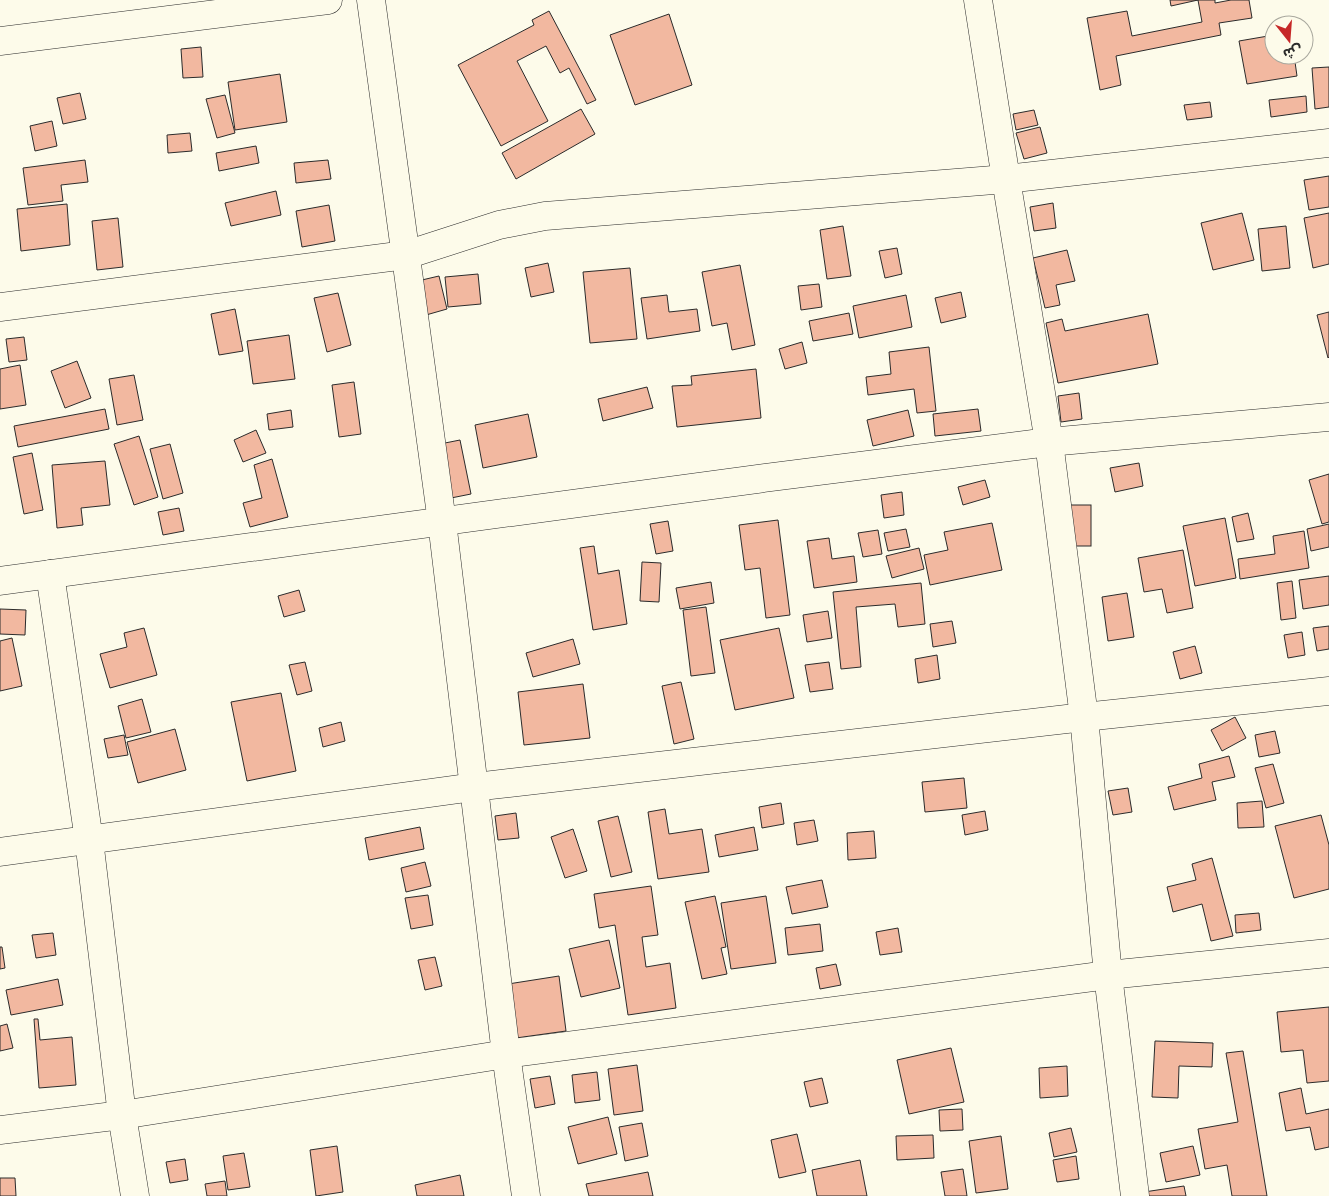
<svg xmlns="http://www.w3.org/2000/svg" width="1329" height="1196" viewBox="0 0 1329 1196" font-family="'Varela Round','Noto Sans Arabic',sans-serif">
<rect width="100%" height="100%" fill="#fdfbea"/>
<g fill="#f2b8a0" stroke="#2b2b2b">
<path d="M1170 0H1215V3L1231 0H1249L1252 18 1219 23 1221 35 1116 56 1121 85 1100 90 1087 18 1127 11 1132 36 1202 22 1198 0 1171 6Z"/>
<path d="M549 11 596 100 587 104 569 68 560 73 546 46 517 61 548 121 501 146 458 65 534 25 532 20Z"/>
<path d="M669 14 692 85 635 105 610 35Z"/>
<path d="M1274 35V55H1294L1297 76 1247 84 1239 41Z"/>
<path d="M201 47 203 77 183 78 181 49Z"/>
<path d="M1329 67V107L1315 109 1312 68Z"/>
<path d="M280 74 287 122 235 130 228 82Z"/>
<path d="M80 93 86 119 63 124 57 98Z"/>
<path d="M225 95 235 133 217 138 206 99Z"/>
<path d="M1306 96 1307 112 1271 117 1269 100Z"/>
<path d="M1210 102 1212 117 1187 120 1184 105Z"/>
<path d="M581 109 595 134 516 179 502 153Z"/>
<path d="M1034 110 1038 125 1016 130 1013 114Z"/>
<path d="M52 121 57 146 35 151 30 126Z"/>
<path d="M1040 127 1047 153 1024 159 1016 133Z"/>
<path d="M190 133 192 151 168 153 167 135Z"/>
<path d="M256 146 259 163 219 171 216 153Z"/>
<path d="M85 160 88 182 61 185 63 201 28 205 23 168Z"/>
<path d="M328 160 331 179 296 183 294 163Z"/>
<path d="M1329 176V207L1309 210 1304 180Z"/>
<path d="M276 191 281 215 231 226 225 203Z"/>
<path d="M1053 203 1056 228 1034 231 1030 207Z"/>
<path d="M67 204 70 245 21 251 17 209Z"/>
<path d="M329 205 335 241 302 247 296 211Z"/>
<path d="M1242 213 1254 260 1213 270 1201 223Z"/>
<path d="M1329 213V264L1313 268 1304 218Z"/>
<path d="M118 218 123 267 97 270 92 221Z"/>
<path d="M843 226 851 276 827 279 820 230Z"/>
<path d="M1286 226 1290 268 1262 271 1258 229Z"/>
<path d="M897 248 902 274 885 278 879 251Z"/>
<path d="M1067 250 1075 281 1056 285 1060 305 1045 308 1033 258Z"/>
<path d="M548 263 554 292 531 297 525 268Z"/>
<path d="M740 265 755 345 732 350 727 323 712 326 702 272Z"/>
<path d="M630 268 637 339 590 343 583 272Z"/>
<path d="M478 274 481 304 448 307 445 277Z"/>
<path d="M439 276 447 309 419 317 409 283Z"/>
<path d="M819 284 822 307 801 310 798 286Z"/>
<path d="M961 292 966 317 941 323 935 298Z"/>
<path d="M338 293 351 345 327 352 314 298Z"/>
<path d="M667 295 669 312 697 309 700 331 647 339 641 298Z"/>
<path d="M906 295 912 327 859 338 853 306Z"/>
<path d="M235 309 243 351 219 355 211 314Z"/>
<path d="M1329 312V357L1328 358 1317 315Z"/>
<path d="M849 313 853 334 813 341 809 321Z"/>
<path d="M1148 314 1158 364 1058 383 1046 323 1062 319 1065 331Z"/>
<path d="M289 335 295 379 253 384 247 341Z"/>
<path d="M24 337 27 360 9 362 6 339Z"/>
<path d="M802 342 807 363 785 369 779 349Z"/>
<path d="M929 347 936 411 917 413 914 389 868 395 866 377 891 374 889 352Z"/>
<path d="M77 361 91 398 65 408 51 371Z"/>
<path d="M20 365 26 405 0 409V369Z"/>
<path d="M756 369 761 418 677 427 672 386 692 385 691 376Z"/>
<path d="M134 375 143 420 117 425 109 379Z"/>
<path d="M354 382 361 434 339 437 332 385Z"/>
<path d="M647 387 653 408 603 421 598 399Z"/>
<path d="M1079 393 1082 419 1061 422 1058 396Z"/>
<path d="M105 409 109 429 18 447 14 426Z"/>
<path d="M978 409 981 431 935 436 933 414Z"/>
<path d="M291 410 293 427 269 430 267 414Z"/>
<path d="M908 410 914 436 873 446 867 420Z"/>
<path d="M528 414 537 457 483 468 475 425Z"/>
<path d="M256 430 266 453 243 462 234 440Z"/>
<path d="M139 436 158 497 134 505 114 444Z"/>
<path d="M460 440 471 494 451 498 440 444Z"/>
<path d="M170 444 183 493 163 499 150 449Z"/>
<path d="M32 453 43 510 24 514 13 457Z"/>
<path d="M272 459 288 517 250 527 243 503 262 498 254 465Z"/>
<path d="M105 461 110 505 81 508 83 525 57 528 52 465Z"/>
<path d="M1139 463 1143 486 1115 492 1110 468Z"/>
<path d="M1329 474V522L1322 524 1309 480Z"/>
<path d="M985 480 990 497 963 505 958 487Z"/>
<path d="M902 492 904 515 884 518 881 495Z"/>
<rect x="1067" y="505" width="24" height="41"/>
<path d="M179 508 184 531 163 535 158 512Z"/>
<path d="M1248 513 1254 539 1237 542 1232 517Z"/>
<path d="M1225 518 1236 578 1195 586 1183 526Z"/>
<path d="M778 520 790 615 766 618 760 568 745 570 739 525Z"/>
<path d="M668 521 673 551 656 554 650 524Z"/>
<path d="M992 523 1002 570 930 585 924 555 948 550 944 532Z"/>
<path d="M1329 524V547L1311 551 1307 529Z"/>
<path d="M906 529 910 547 888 551 884 533Z"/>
<path d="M878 530 882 554 863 557 858 533Z"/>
<path d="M1304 531 1309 568 1240 579 1238 559 1275 554 1273 536Z"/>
<path d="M829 538 832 559 854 556 857 582 814 588 807 541Z"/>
<path d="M594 546 598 574 619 570 627 624 593 630 580 548Z"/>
<path d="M919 548 924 569 892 578 886 556Z"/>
<path d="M1183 550 1193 608 1167 613 1162 589 1144 592 1138 558Z"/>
<path d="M642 562 661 563 659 602 640 601Z"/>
<path d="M1329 576V605L1303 609 1299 580Z"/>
<path d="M1292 581 1296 618 1281 620 1277 583Z"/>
<path d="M711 582 714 603 680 609 676 588Z"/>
<path d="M921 583 925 624 898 627 895 604 856 607 861 667 841 669 833 592Z"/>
<path d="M299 590 305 611 284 617 278 596Z"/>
<path d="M1127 593 1134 637 1108 641 1102 597Z"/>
<path d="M706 607 715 673 691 676 683 610Z"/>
<path d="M0 609 26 610 25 635 0 634Z"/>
<path d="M828 611 832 638 807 642 803 615Z"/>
<path d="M952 621 956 643 933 647 930 624Z"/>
<path d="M1329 626V649L1317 651 1313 628Z"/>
<path d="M144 628 157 675 110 688 100 654 127 647 124 633Z"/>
<path d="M779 628 794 698 735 710 720 640Z"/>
<path d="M1302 632 1305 655 1288 658 1284 635Z"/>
<path d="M12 638 22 686 0 691V641Z"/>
<path d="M573 639 580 664 533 677 526 653Z"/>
<path d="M1195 646 1202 673 1180 679 1173 652Z"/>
<path d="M937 655 940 679 918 683 915 659Z"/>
<path d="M305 662 312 691 297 695 289 665Z"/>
<path d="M829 662 833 689 810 692 805 665Z"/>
<path d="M681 682 694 739 674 744 662 686Z"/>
<path d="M583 684 590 738 524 745 518 692Z"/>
<path d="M281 693 296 771 247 781 231 702Z"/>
<path d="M142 699 151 732 126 738 118 706Z"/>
<path d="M1235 717 1246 738 1222 751 1211 730Z"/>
<path d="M341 722 345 741 323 747 319 728Z"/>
<path d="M175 729 186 770 138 783 127 742Z"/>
<path d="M1275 731 1280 753 1259 757 1255 735Z"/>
<path d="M124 735 128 755 108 758 104 739Z"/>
<path d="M1229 756 1235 777 1212 782 1216 800 1174 810 1168 787 1202 778 1199 764Z"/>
<path d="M1273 764 1284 803 1266 808 1255 768Z"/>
<path d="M964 778 967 808 925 812 922 782Z"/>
<path d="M1128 788 1132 812 1113 815 1108 791Z"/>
<path d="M1262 801 1264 827 1238 828 1237 803Z"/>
<path d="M781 803 784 824 762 828 759 807Z"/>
<path d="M665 809 669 834 702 829 709 872 658 879 648 812Z"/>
<path d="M985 811 988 830 965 835 962 815Z"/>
<path d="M516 813 519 838 498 840 495 816Z"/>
<path d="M1321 815 1329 845V889L1294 898 1275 826Z"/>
<path d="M618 816 632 872 611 877 598 821Z"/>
<path d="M814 820 818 841 797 845 794 823Z"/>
<path d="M420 827 424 849 369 860 365 838Z"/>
<path d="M754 827 758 850 719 857 715 835Z"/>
<path d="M573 829 587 871 565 878 551 837Z"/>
<path d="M874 831 876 858 848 860 847 833Z"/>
<path d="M1212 858 1233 936 1211 941 1202 904 1173 912 1167 887 1196 880 1192 864Z"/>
<path d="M425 862 431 886 406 892 401 868Z"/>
<path d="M822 880 828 907 792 914 786 887Z"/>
<path d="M651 886 658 935 642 937 646 967 670 963 676 1008 628 1015 615 925 599 928 594 894Z"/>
<path d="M428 895 433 925 411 929 405 898Z"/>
<path d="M715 896 726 947 721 948 727 974 702 979 685 902Z"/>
<path d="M766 896 776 963 731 969 721 903Z"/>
<path d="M1259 913 1261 930 1236 933 1235 915Z"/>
<path d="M820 924 823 951 788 955 785 928Z"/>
<path d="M898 928 902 952 880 955 876 932Z"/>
<path d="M53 933 56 955 36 958 32 935Z"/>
<path d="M609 940 620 988 581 997 569 949Z"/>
<path d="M0 947H2L5 968 0 969Z"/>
<path d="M435 957 442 986 425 990 418 960Z"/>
<path d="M836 964 841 985 820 989 816 968Z"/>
<path d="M559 976 566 1031 516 1038 508 984Z"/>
<path d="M58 979 63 1005 11 1015 6 990Z"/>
<path d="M1329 1007V1081L1307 1083 1303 1050 1281 1052 1277 1012Z"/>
<path d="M34 1019H38L40 1040 72 1037 76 1085 39 1088Z"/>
<path d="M7 1024 13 1048 0 1051V1026Z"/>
<path d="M1155 1041 1213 1043 1212 1067 1179 1066 1178 1098 1152 1097Z"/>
<path d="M951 1048 964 1102 909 1114 897 1060Z"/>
<path d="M1243 1051 1267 1196H1232L1227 1165 1205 1169 1198 1129 1238 1122 1226 1053Z"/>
<path d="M637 1065 643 1111 614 1115 608 1069Z"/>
<path d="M1067 1066 1068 1096 1040 1098 1039 1068Z"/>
<path d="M597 1072 600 1100 575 1103 572 1075Z"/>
<path d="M550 1076 555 1104 535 1108 530 1079Z"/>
<path d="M822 1078 828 1103 810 1107 804 1082Z"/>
<path d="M1301 1088 1306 1114 1329 1109V1147L1315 1150 1310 1127 1286 1131 1279 1093Z"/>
<path d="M962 1109 963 1130 940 1131 939 1110Z"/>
<path d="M608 1117 617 1154 578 1164 568 1127Z"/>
<path d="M642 1123 648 1156 625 1161 619 1127Z"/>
<path d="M1071 1128 1077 1152 1054 1157 1049 1133Z"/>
<path d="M797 1134 806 1172 779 1178 771 1140Z"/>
<path d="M933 1135 934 1158 897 1160 896 1136Z"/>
<path d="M1001 1136 1008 1189 976 1193 969 1141Z"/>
<path d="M337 1146 343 1192 316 1196 310 1150Z"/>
<path d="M1193 1146 1200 1175 1166 1182 1160 1153Z"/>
<path d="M244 1153 250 1187 228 1190 223 1156Z"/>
<path d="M1076 1156 1079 1179 1057 1182 1053 1160Z"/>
<path d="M185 1159 188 1180 170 1183 166 1162Z"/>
<path d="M860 1160 867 1196H817L812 1170Z"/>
<path d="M963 1169 967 1196H945L941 1172Z"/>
<path d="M648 1172 653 1196H589L586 1184Z"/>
<path d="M460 1175 464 1196H417L415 1185Z"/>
<path d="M0 1178H15L16 1196H0Z"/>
<path d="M225 1181 227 1196H207L205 1184Z"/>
<path d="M1184 1186 1186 1196H1144V1192Z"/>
</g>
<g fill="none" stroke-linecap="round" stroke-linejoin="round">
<g stroke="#2b2b2b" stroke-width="29">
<g id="minor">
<path d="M371 0 442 522 506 1054 526 1196"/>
<path d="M978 0 1006 179 1049 442 1084 717 1108 975 1135 1196"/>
<path d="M0 41 328 0"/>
<path d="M0 307 406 255 499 225 545 216 1006 179 1329 143"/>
<path d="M50 574 89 840 122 1115 135 1196"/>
<path d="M0 581 764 478 1049 442 1329 417"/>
<path d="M0 852 474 787 1084 717 1329 691"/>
<path d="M0 1130 122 1115 506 1054 1108 975 1329 953"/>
</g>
</g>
<use href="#minor" stroke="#fdfbea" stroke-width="28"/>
</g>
<g transform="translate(1289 40) rotate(163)"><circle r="24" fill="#fdfbea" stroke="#a9a89e"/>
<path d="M0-4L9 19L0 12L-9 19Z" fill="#c62828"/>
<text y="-8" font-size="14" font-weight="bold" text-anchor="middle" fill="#2b2b2b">ش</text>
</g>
</svg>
